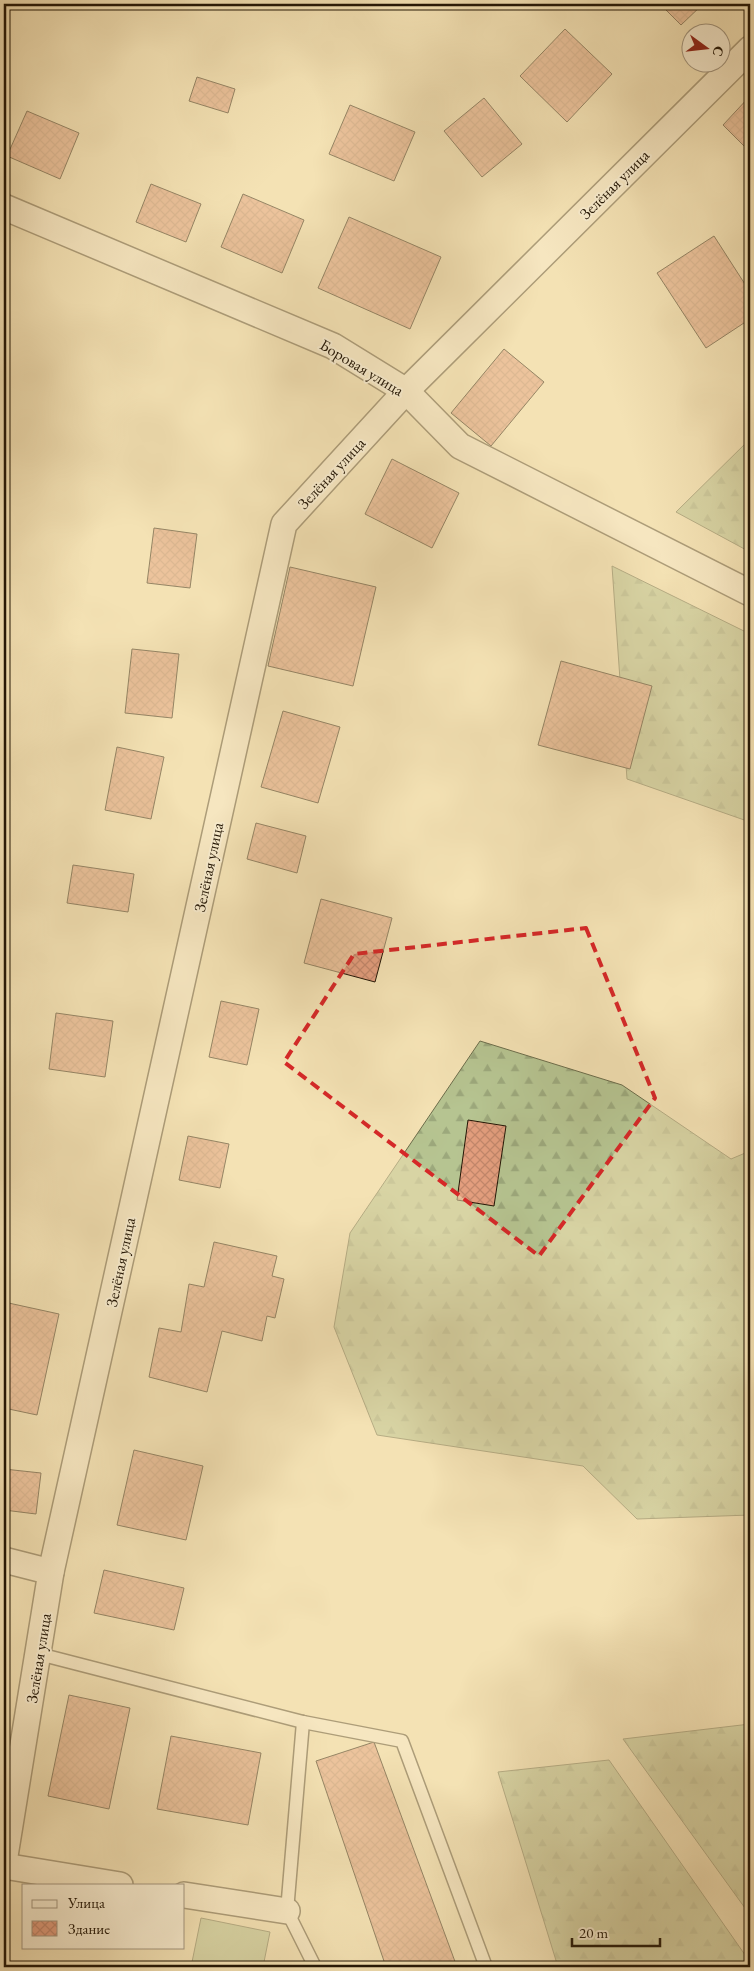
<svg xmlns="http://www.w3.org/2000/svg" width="754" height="1971" viewBox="0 0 754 1971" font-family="'EB Garamond',serif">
<defs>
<pattern id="forest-firs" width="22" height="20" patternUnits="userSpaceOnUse" patternTransform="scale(1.25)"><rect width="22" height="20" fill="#b6c491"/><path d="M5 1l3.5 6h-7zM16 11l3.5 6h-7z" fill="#9ca87c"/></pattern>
<pattern id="building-cross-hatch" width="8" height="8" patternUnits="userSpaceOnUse" patternTransform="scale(1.25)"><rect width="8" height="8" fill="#e39e7e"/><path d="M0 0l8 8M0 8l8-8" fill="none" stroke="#c2876b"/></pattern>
</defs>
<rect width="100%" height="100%" fill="#f4e2b4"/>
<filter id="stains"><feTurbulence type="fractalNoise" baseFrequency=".004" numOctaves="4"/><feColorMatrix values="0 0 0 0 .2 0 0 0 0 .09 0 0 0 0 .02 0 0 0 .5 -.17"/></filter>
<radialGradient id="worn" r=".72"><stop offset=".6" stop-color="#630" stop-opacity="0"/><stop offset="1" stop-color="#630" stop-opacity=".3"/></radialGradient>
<g fill="url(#forest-firs)" stroke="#6c6d4b">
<path d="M750 439V552L676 512Z"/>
<path d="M612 566 750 634V822L627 779Z"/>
<path d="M480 1041 622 1085 731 1159 750 1151V1515L637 1519 583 1466 377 1435 334 1327 350 1233Z"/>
<path d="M750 1724V1915L623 1739Z"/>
<path d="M609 1760 750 1962V1967H558L498 1772Z"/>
</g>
<path fill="#b6c491" stroke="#6c6d4b" d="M201 1918 270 1932 263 1967H191Z"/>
<g fill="url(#building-cross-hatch)" stroke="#231605">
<path d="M660 4H703L681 25Z"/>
<path d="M565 29 612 74 567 122 520 76Z"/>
<path d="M197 77 235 89 228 113 189 101Z"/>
<path d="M750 96V152L723 125Z"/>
<path d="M484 98 522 144 482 177 444 131Z"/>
<path d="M350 105 415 132 394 181 329 154Z"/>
<path d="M27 111 79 133 60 179 7 156Z"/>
<path d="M151 184 201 204 186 242 136 222Z"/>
<path d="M243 194 304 220 282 273 221 247Z"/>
<path d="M349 217 441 257 410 329 318 288Z"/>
<path d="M714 236 750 292V319L706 348 657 273Z"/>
<path d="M504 349 544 382 491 446 451 413Z"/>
<path d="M392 459 459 493 432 548 365 514Z"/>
<path d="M154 528 197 534 190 588 147 583Z"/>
<path d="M290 567 376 587 353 686 268 666Z"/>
<path d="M132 649 179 654 172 718 125 713Z"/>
<path d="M561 661 652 686 630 769 538 745Z"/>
<path d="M283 711 340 727 318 803 261 787Z"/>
<path d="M117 747 164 757 151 819 105 810Z"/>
<path d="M256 823 306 836 297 873 247 859Z"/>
<path d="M73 865 134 874 128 912 67 903Z"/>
<path d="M321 899 392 918 375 982 304 963Z"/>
<path d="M221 1001 259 1009 247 1065 209 1057Z"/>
<path d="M56 1013 113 1021 105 1077 49 1069Z"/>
<path d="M468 1120 506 1126 494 1206 457 1200Z"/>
<path d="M188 1136 229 1144 220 1188 179 1180Z"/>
<path d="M214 1242 277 1256 272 1276 284 1279 275 1318 267 1316 262 1341 222 1331 207 1392 149 1377 159 1328 181 1332 189 1284 204 1287Z"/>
<path d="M4 1302 59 1314 37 1415 4 1408Z"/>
<path d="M134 1450 203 1466 186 1540 117 1525Z"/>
<path d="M4 1469 41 1473 36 1514 4 1510Z"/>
<path d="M104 1570 184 1588 174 1630 94 1613Z"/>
<path d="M69 1695 130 1708 109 1809 48 1796Z"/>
<path d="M171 1736 261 1753 248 1825 157 1809Z"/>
<path d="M374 1742 457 1967H386L316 1761Z"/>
</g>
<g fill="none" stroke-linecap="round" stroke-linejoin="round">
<g stroke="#574931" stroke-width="15">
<g id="lane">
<path d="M39 1654 303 1722 402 1741 486 1967"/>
<path d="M303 1722 287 1911 315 1967"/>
</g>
</g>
<g stroke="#574931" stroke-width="28">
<g id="street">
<path d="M4 207 333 346 406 391 460 446 750 593"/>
<path d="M4 1560 51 1572"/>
<path d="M4 1862 51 1572 284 524 406 391 750 49"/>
<path d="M4 1866 120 1885"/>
<path d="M184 1895 287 1911"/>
</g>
</g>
<use href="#lane" stroke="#f8ecce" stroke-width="12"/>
<use href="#street" stroke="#f8ecce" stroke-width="25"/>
</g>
<path d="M0 0H754V1971H0ZM586 928 655 1098 539 1256 284 1062 354 954Z" fill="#f4e2b4" fill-opacity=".55" fill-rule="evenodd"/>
<path fill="none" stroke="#d62828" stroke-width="4" stroke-dasharray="10 6" stroke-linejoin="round" d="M586 928 655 1098 539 1256 284 1062 354 954Z"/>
<g text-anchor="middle" stroke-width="4" stroke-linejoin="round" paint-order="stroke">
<g font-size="16" fill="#231605" stroke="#f8ecce">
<text transform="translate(614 184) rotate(-45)" y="6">Зелёная улица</text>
<text transform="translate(362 367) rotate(31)" y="6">Боровая улица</text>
<text transform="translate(331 473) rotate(-47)" y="6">Зелёная улица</text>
<text transform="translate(208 867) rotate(-78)" y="6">Зелёная улица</text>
<text transform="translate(120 1262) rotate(-78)" y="6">Зелёная улица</text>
<text transform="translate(38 1658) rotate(-81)" y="6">Зелёная улица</text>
</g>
</g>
<rect width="754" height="1971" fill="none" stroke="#f4e2b4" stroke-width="20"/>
<rect x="5" y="5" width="744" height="1961" fill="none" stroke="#231605" stroke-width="2.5"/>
<rect x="10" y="10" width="734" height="1951" fill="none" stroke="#231605"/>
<rect x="22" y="1884" width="162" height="65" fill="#f8ecce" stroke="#a3967e"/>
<rect x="32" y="1900" width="25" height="8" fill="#f8ecce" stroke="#a3967e"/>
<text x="68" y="1908" font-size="15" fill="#231605">Улица</text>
<rect x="32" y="1921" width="25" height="15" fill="url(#building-cross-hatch)" stroke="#a3967e"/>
<text x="68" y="1934" font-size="15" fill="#231605">Здание</text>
<g transform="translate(706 48) rotate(105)"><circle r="24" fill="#f8ecce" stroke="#a3967e"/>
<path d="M0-4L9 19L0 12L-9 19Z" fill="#8f2418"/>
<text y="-8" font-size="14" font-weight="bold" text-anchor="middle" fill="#231605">С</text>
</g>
<path d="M572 1938v8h88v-8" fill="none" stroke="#231605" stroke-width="2.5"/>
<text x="579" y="1938" font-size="15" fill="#231605" stroke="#f8ecce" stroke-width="4" paint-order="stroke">20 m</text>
<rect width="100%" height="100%" filter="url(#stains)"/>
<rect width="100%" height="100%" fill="url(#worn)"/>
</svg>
